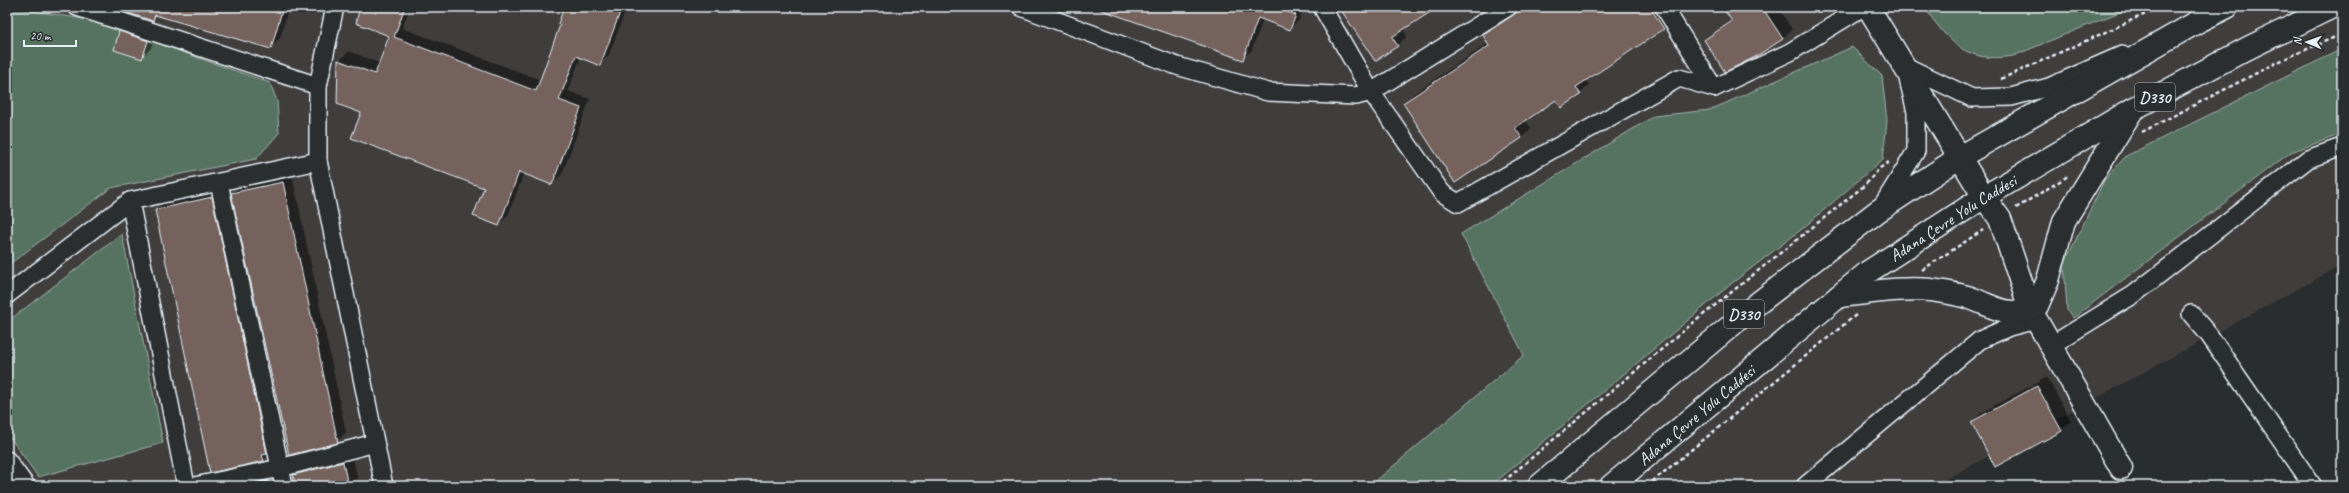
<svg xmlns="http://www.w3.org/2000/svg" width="2349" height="493" viewBox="0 0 2349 493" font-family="Caveat,sans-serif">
<rect width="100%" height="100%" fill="#2a2d2e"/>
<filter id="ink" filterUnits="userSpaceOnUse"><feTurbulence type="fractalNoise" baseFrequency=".025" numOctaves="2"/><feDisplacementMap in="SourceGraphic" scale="8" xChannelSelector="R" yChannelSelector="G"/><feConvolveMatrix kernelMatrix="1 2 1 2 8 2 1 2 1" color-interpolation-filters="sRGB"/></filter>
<g filter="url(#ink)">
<path fill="#403d3c" d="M7 7H2342V265L1933 486H7Z"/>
<g fill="#567261" stroke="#9fb2ac">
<path d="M7 7 91 20 270 83 277 101 279 133 256 159 111 188 7 266Z"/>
<path d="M1924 7H2132L2013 56C1966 64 1949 42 1924 7Z"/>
<path d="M1852 47 1882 76 1887 121 1883 159 1802 229 1731 284 1491 486H1370L1524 355 1461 234 1654 116 1710 110Z"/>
<path d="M2342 49V134L2291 152 2073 318 2067 310 2064 264 2105 179 2126 156Z"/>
<path d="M122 234 163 443 38 477 7 433V322Z"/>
</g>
<g fill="#0007">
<path d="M128 7H289L280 38 270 48 158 15 153 20Z"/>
<path d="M360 7H410L402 28 541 80 562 24 565 7H627L609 55 600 64 581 57 568 91 590 99 562 174 552 184 524 173 508 215 499 224 485 187 362 112 339 61 349 51 379 63 391 35Z"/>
<path d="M443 7H460L455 12Z"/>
<path d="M1097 7H1304L1299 20 1290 29 1263 19 1252 50 1242 59Z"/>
<path d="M1340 7H1436L1403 29 1407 36 1398 45 1375 60Z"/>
<path d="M1522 7H1666L1673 19 1664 28 1586 80 1589 85 1580 94 1556 99 1525 120 1531 128 1522 138 1404 103 1413 94 1489 43 1484 35 1493 26Z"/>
<path d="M1723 7H1778L1792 29 1783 38 1755 56 1706 40 1732 19Z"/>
<path d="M129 22 156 31 151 48 142 57 120 32Z"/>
<path d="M292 174 346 432 337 442 233 194 242 184Z"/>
<path d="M221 189 273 451 263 460 156 210 165 201Z"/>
<path d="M2047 377 2071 421 2061 430 1996 466 1972 422 1981 413Z"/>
<path d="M352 453 359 486H297L294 475 304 466Z"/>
<path d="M277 472 280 486H222Z"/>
<path d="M7 479 12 486H7Z"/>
</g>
<g fill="#74625d" stroke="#e8f1f8">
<path d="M126 7H283L271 49 155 15 153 21 125 12Z"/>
<path d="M360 7H405L394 37 536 91 560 25 558 24 564 7H622L600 66 576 56 559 100 581 108 552 185 519 172 499 226 473 216 484 188 351 138 361 113 337 104 338 60 375 74 389 36 356 23Z"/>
<path d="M1099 7H1274L1296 15 1290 30 1258 18 1243 60 1099 9Z"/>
<path d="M1339 7H1438L1392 37 1398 46 1375 61Z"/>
<path d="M1525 7H1650L1664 29 1576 87 1581 95 1561 108 1556 100 1515 128 1522 138 1455 183 1403 103 1489 46 1483 35Z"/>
<path d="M1722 7H1762L1783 39 1755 57 1725 72 1704 40 1732 21Z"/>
<path d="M119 31 148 41 142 59 114 50Z"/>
<path d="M283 182 338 443 289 455 231 193Z"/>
<path d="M212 197 267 454 262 455 264 461 210 473 155 210Z"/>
<path d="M2037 386 2062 431 1995 467 1971 422Z"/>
<path d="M343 462 348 486H296L293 475Z"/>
<path d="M268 481 269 486H243Z"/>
</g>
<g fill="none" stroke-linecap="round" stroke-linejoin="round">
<g stroke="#e8f1f8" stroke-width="20">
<g id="street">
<path d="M77 7 318 86"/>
<path d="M1021 7 1177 66 1268 92 1356 96 1371 92 1442 193 1458 203 1679 78 1714 88 1790 52 1863 7"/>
<path d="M1322 7 1371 92 1508 7"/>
<path d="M1664 7 1714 88"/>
<path d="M1905 66 1972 98 2011 97 2049 87 2122 55"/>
<path d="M318 161 384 486"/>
<path d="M219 183 284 486"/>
<path d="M130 201 186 486"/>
<path d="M1882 206 1916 151V112L1908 79"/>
<path d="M7 295 130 201 318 161V86L335 7"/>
<path d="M2191 314 2209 335 2313 486"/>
<path d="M2050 346 2133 295 2308 159 2342 147"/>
<path d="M7 460 26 486"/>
<path d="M195 486 280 468 375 443"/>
<path d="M1805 486 1980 340 2009 327 2036 320"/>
</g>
</g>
<g stroke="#e8f1f8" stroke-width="25">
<g id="secondary">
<path d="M1868 7 1984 197 2000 219 2030 309 2121 468"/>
<path d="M1839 296C1869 293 1901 287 1931 290 1944 292 1961 294 1973 299 2001 310 2008 318 2037 306L2048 280 2064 221 2133 109"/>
</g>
</g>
<g stroke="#e8f1f8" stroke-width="25">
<g id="highway">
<path d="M1539 486 1757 304 1878 211 1960 157 2199 21 2227 7"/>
<path id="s1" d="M1611 486 1868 272 1984 197 2133 109 2248 48 2332 7"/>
</g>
</g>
<g stroke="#e8f1f8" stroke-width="2.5" stroke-dasharray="4 3" stroke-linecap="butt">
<path d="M2001 79 2161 7"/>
<path d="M2142 132 2282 60 2342 34"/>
<path d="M2016 208 2068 176"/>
<path d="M1922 270 1983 230"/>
<path d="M1498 486 1693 323 1865 185 1880 168 1889 162"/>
<path d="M1647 486 1857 314"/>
</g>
<use href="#street" stroke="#2a2d2e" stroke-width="17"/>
<use href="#secondary" stroke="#2a2d2e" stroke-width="22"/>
<use href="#highway" stroke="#2a2d2e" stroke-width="22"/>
</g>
</g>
<g text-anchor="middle" stroke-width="4" stroke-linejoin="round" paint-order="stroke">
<g fill="#2a2d2e" stroke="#afb6bb" stroke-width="1">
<rect x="2135" y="83" width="40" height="28" rx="3"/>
<rect x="1724" y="300" width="40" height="28" rx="3"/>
</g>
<g font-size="16" font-weight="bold" fill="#e8f1f8">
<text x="2155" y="103">D330</text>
<text x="1744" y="320">D330</text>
</g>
<g font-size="17" fill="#e8f1f8" stroke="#2a2d2e">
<text dy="6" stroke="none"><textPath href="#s1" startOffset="435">Adana Çevre Yolu Caddesi</textPath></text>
<text dy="6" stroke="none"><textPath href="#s1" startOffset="111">Adana Çevre Yolu Caddesi</textPath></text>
</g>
</g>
<rect width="2349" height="493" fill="none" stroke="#2a2d2e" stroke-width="24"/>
<rect x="12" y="12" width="2325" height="469" fill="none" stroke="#e8f1f8" stroke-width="1.5" filter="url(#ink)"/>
<g transform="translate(2307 42) rotate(272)" stroke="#2a2d2e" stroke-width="3" paint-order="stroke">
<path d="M0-3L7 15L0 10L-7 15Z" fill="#e8f1f8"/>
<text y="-6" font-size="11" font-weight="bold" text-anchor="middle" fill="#e8f1f8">N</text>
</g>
<path d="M24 40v6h52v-6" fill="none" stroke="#e8f1f8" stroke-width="2"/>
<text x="30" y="40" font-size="12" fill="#e8f1f8" stroke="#2a2d2e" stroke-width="3" paint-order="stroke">20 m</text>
</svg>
